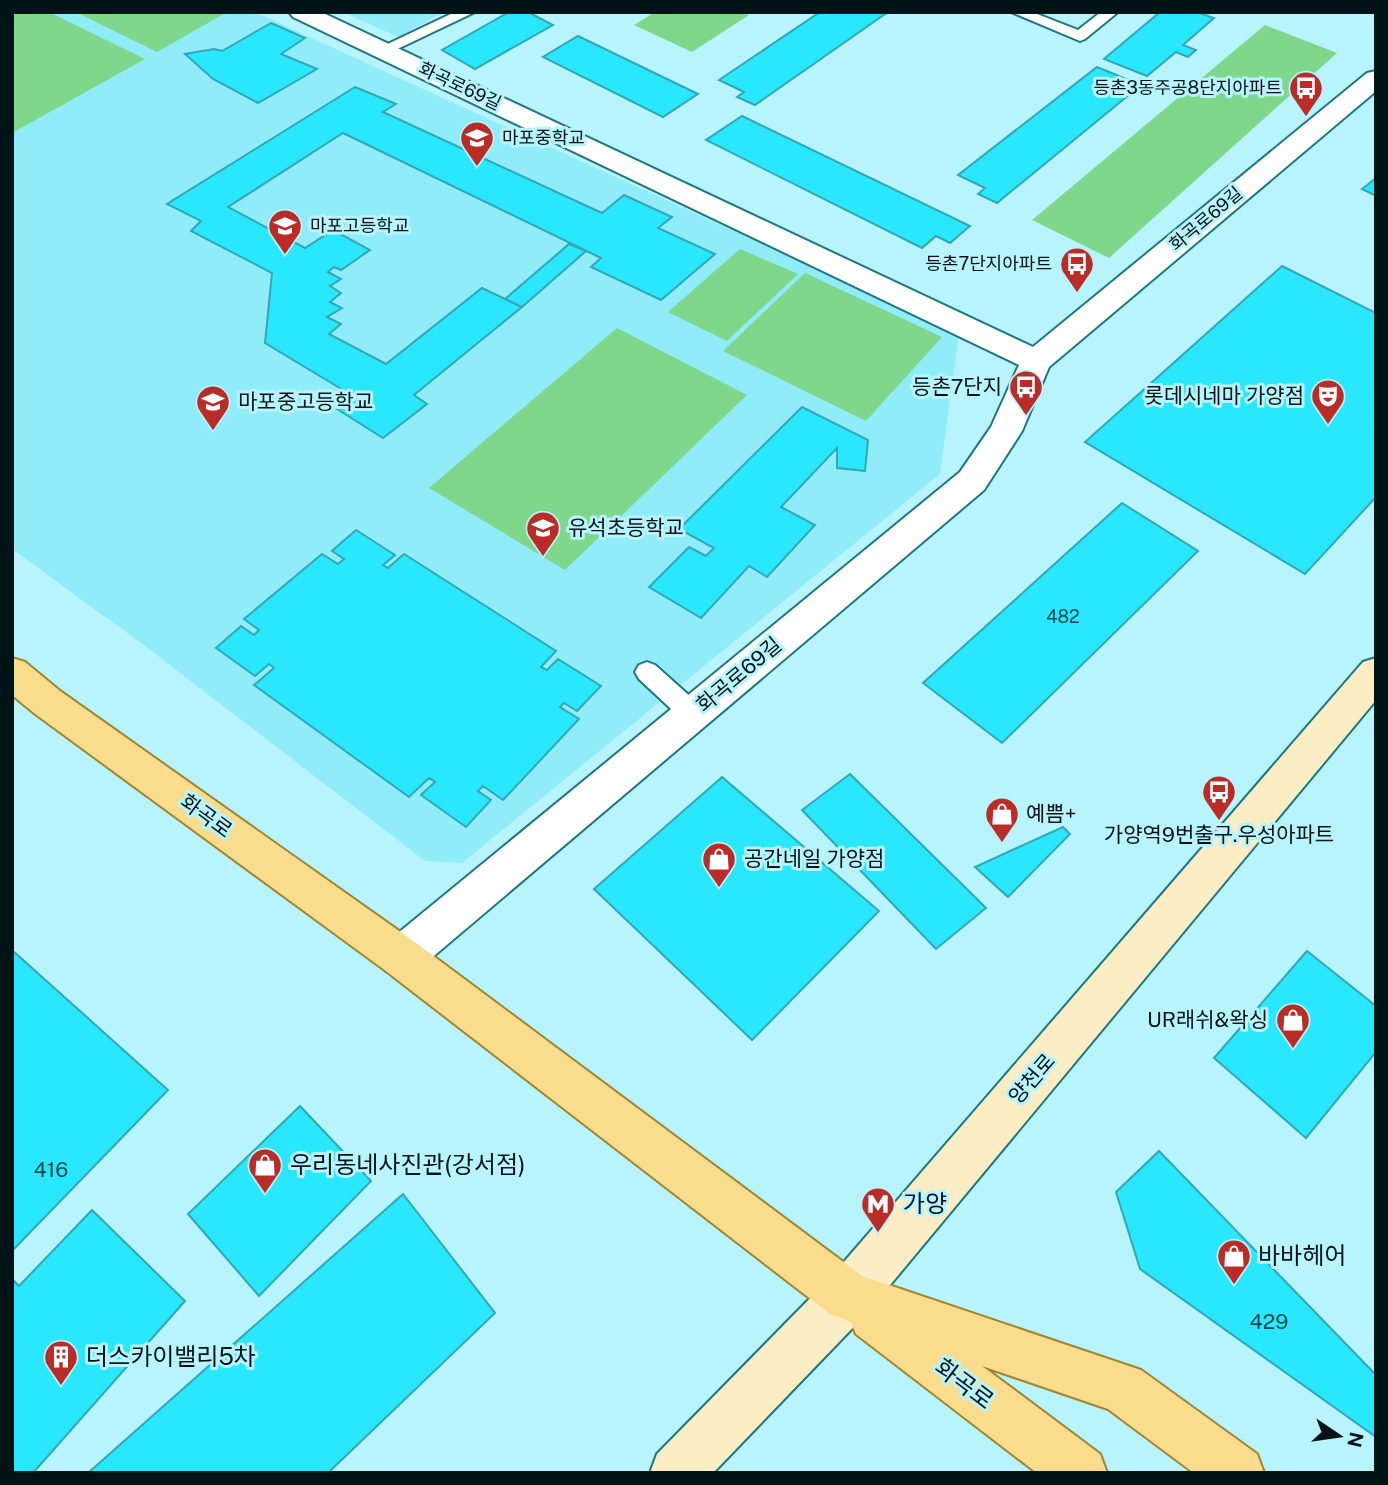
<svg xmlns="http://www.w3.org/2000/svg" width="1388" height="1485" viewBox="0 0 1388 1485" font-family="'Public Sans','Noto Sans KR',sans-serif">
<rect width="100%" height="100%" fill="#b8f4fd"/>
<g fill="#90ecf9">
<path d="M12 12H255L959 334 940 474 462 863 425 861 141 643 12 549Z"/>
<path d="M343 12H444L398 37Z"/>
</g>
<g fill="#7ed78b">
<path d="M12 12H49L145 59 12 133Z"/>
<path d="M76 12H227L157 52Z"/>
<path d="M655 12H742L749 15 692 52 634 25Z"/>
<path d="M1265 25 1337 53 1109 258 1032 220Z"/>
<path d="M740 249 798 274 727 341 668 312Z"/>
<path d="M805 273 942 337 866 421 723 351Z"/>
<path d="M617 328 747 395 565 570 429 488Z"/>
</g>
<g fill="#29e7fd" stroke="#32a7b6" stroke-width="2">
<path d="M509 12H528L553 25 475 69 442 50Z"/>
<path d="M820 12H888L755 105 737 97 744 92 719 80Z"/>
<path d="M1160 12H1197L1214 18 1183 45 1196 50 1188 57 1176 52 1147 76 1104 59Z"/>
<path d="M271 23 305 38 281 54 317 69 258 103 213 79 185 54 214 49 222 51Z"/>
<path d="M578 36 698 94 663 117 543 57Z"/>
<path d="M1097 67 1141 85 997 203 978 194 985 188 958 175Z"/>
<path d="M355 87 396 104 383 112 602 213 624 195 672 217 658 228 715 254 661 300 591 267 601 258 343 133 228 207 305 248 333 230 370 250 341 270 334 267 328 272 341 279 330 286 341 293 330 302 342 308 327 317 341 324 329 334 386 364 482 288 522 307 414 395 427 404 383 438 337 409 353 396 265 343 272 273 191 231 201 221 167 204Z"/>
<path d="M742 116 970 226 950 243 936 236 922 248 706 140Z"/>
<path d="M1376 178V196L1362 189Z"/>
<path d="M569 244 586 251 522 307 505 299Z"/>
<path d="M1282 266 1376 313V497L1305 574 1085 442Z"/>
<path d="M802 407 868 440 865 471 837 468V448L781 507 815 525 767 577 749 566 701 618 649 587 689 547 706 556 714 548 679 529Z"/>
<path d="M1122 503 1198 551 1002 743 923 683Z"/>
<path d="M356 530 395 555 383 565 388 568 404 554 556 651 541 667 547 670 558 659 601 686 577 711 564 703 560 707 579 719 503 800 483 786 478 791 491 800 466 827 421 795 435 782 429 778 409 797 254 685 274 668 269 664 255 676 216 648 241 626 254 635 259 630 244 619 322 554 338 564 344 559 332 551Z"/>
<path d="M850 774 986 908 936 949 802 810Z"/>
<path d="M722 777 879 911 752 1040 594 889Z"/>
<path d="M1063 827 1070 834 1008 897 975 867Z"/>
<path d="M12 950 168 1090 12 1251Z"/>
<path d="M1307 951 1376 1006V1052L1306 1138 1214 1058Z"/>
<path d="M300 1106 371 1181 259 1296 188 1214Z"/>
<path d="M1159 1151 1376 1375V1437L1140 1269 1116 1192Z"/>
<path d="M403 1194 495 1313 328 1473H88Z"/>
<path d="M92 1210 185 1301 33 1473H12V1279L19 1286Z"/>
</g>
<g fill="none" stroke-linecap="round" stroke-linejoin="round">
<g stroke="#1d7782" stroke-width="4">
<g id="service">
<path d="M455 12H475L389 53 383 55 375 50Z"/>
<path d="M1011 12H1032L1078 30 1101 12H1118L1085 39 1080 41Z"/>
<path d="M647 662 655 665 702 707 705 714 702 721 693 724 684 721 639 679 635 672 639 665Z"/>
</g>
</g>
<g stroke="#1d7782" stroke-width="4">
<path id="minor" d="M289 12H321L1033 347 1367 73 1376 71V91L1049 367 1022 431 984 490 416 971 401 977 386 971 380 957 386 943 960 472 991 427 1019 365 293 17Z"/>
</g>
<g stroke="#1d7782" stroke-width="4">
<path id="secondary" d="M1376 658V700L866 1314 713 1473H650L657 1454 830 1278 1363 662Z"/>
</g>
<g stroke="#9f8631" stroke-width="4">
<path id="primary" d="M12 658 25 662 60 691 416 943 862 1276 1141 1370 1257 1454 1264 1473H1194L1108 1409 982 1366 1100 1454 1107 1473H1037L856 1334 851 1322 830 1314 386 971 34 713 12 695Z"/>
</g>
<use href="#service" fill="#fff" fill-rule="evenodd"/>
<use href="#minor" fill="#fff" fill-rule="evenodd"/>
<use href="#secondary" fill="#fcedc5" fill-rule="evenodd"/>
<use href="#primary" fill="#f9dc8c" fill-rule="evenodd"/>
</g>
<defs>
<g id="bus-pin" transform="scale(1.75)"><path d="M0 17L-7.5 6A9.5 9.5 0 1 1 7.5 6Z" fill="#ba2c27" stroke="#b8f4fd"/><path d="M-5-6H5V4H4V6H2V4H-2V6H-4V4H-5ZM-3.5-4V0h7V-4ZM-3.5 1.2v1.5H-2V1.2ZM2 1.2v1.5H3.5V1.2Z" fill="#fff"/></g>
<g id="school-pin" transform="scale(1.75)"><path d="M0 17L-7.5 6A9.5 9.5 0 1 1 7.5 6Z" fill="#ba2c27" stroke="#b8f4fd"/><path d="M0-5L7-2L0 1L-7-2ZM-4 1L0 2.5L4 1V4Q0 6-4 4Z" fill="#fff"/></g>
<g id="theatre-pin" transform="scale(1.75)"><path d="M0 17L-7.5 6A9.5 9.5 0 1 1 7.5 6Z" fill="#ba2c27" stroke="#b8f4fd"/><path d="M-5-5.5Q0-4 5-5.5V0Q5 5 0 6Q-5 5-5 0ZM-3.3-2.5H-1v1.5H-3.3ZM1-2.5H3.3v1.5H1ZM-2.8 1Q0 5.5 2.8 1Z" fill="#fff"/></g>
<g id="shop-pin" transform="scale(1.75)"><path d="M0 17L-7.5 6A9.5 9.5 0 1 1 7.5 6Z" fill="#ba2c27" stroke="#b8f4fd"/><path d="M-5-2.5h2.3a2.7 3.5 0 0 1 5.4 0H5L5.5 6h-11ZM-1.5-2.5h3a1.5 2.3 0 0 0-3 0Z" fill="#fff"/></g>
<g id="metro-pin" transform="scale(1.75)"><path d="M0 17L-7.5 6A9.5 9.5 0 1 1 7.5 6Z" fill="#ba2c27" stroke="#b8f4fd"/><path d="M-5.5 5V-5H-3L0 0L3-5H5.5V5H3V-.5L0 4L-3-.5V5Z" fill="#fff"/></g>
<g id="building-pin" transform="scale(1.75)"><path d="M0 17L-7.5 6A9.5 9.5 0 1 1 7.5 6Z" fill="#ba2c27" stroke="#b8f4fd"/><path d="M-4-6H4V6H1V3H-1V6H-4ZM-2.5-4.3h1.7v1.8h-1.7ZM.8-4.3h1.7v1.8H.8ZM-2.5-1h1.7V.8h-1.7ZM.8-1h1.7V.8H.8Z" fill="#fff"/></g>
</defs>
<g fill-rule="evenodd">
<use href="#bus-pin" x="1306" y="88"/>
<use href="#school-pin" x="477" y="138"/>
<use href="#school-pin" x="285" y="226"/>
<use href="#bus-pin" x="1077" y="264"/>
<use href="#bus-pin" x="1026" y="387"/>
<use href="#theatre-pin" x="1328" y="396"/>
<use href="#school-pin" x="213" y="402"/>
<use href="#school-pin" x="543" y="528"/>
<use href="#bus-pin" x="1219" y="792"/>
<use href="#shop-pin" x="1002" y="814"/>
<use href="#shop-pin" x="719" y="859"/>
<use href="#shop-pin" x="1293" y="1020"/>
<use href="#shop-pin" x="265" y="1165"/>
<use href="#metro-pin" x="878" y="1204"/>
<use href="#shop-pin" x="1234" y="1256"/>
<use href="#building-pin" x="61" y="1357"/>
</g>
<g text-anchor="middle" stroke-width="6" stroke-linejoin="round" paint-order="stroke">
<g font-size="18" fill="#001417" stroke="#b8f4fd">
<text transform="translate(460 86) rotate(25)" y="6">화곡로69길</text>
<text transform="translate(1206 219) rotate(-40)" y="6">화곡로69길</text>
</g>
<g font-size="18" fill="#001417" stroke="#b8f4fd" text-anchor="end">
<text x="1282" y="94">등촌3동주공8단지아파트</text>
<text x="502" y="144" text-anchor="start">마포중학교</text>
<text x="310" y="232" text-anchor="start">마포고등학교</text>
<text x="1052" y="270">등촌7단지아파트</text>
</g>
<g font-size="18" fill="#0a4950">
<text x="1063" y="623">482</text>
</g>
<g font-size="21" fill="#001417" stroke="#b8f4fd" text-anchor="start">
<text x="1002" y="394" text-anchor="end">등촌7단지</text>
<text x="1304" y="403" text-anchor="end">롯데시네마 가양점</text>
<text x="238" y="409">마포중고등학교</text>
<text x="568" y="535">유석초등학교</text>
<text x="1026" y="821">예쁨+</text>
<text x="1219" y="842" text-anchor="middle">가양역9번출구.우성아파트</text>
<text x="744" y="866">공간네일 가양점</text>
<text x="1268" y="1027" text-anchor="end">UR래쉬&amp;왁싱</text>
</g>
<g font-size="21" fill="#001417" stroke="#b8f4fd">
<text transform="translate(739 675) rotate(-40)" y="7">화곡로69길</text>
<text transform="translate(206 816) rotate(36)" y="7">화곡로</text>
<text transform="translate(1032 1079) rotate(-49)" y="7">양천로</text>
</g>
<g font-size="21" fill="#0a4950">
<text x="51" y="1177">416</text>
<text x="1269" y="1329">429</text>
</g>
<g font-size="24" fill="#001417" stroke="#b8f4fd" text-anchor="start">
<text x="290" y="1173">우리동네사진관(강서점)</text>
<text x="903" y="1212">가양</text>
<text x="1258" y="1264">바바헤어</text>
<text x="86" y="1365">더스카이밸리5차</text>
</g>
<g font-size="24" fill="#001417" stroke="#b8f4fd">
<text transform="translate(964 1384) rotate(37)" y="8">화곡로</text>
</g>
</g>
<rect width="1388" height="1485" fill="none" stroke="#001417" stroke-width="28"/>
<g transform="translate(1339 1436) rotate(103)" stroke="#b8f4fd" stroke-width="5" paint-order="stroke">
<path d="M0-5L12 26L0 18L-12 26Z" fill="#001417"/>
<text y="-10" font-size="19" font-weight="bold" text-anchor="middle" fill="#001417">N</text>
</g>
</svg>
